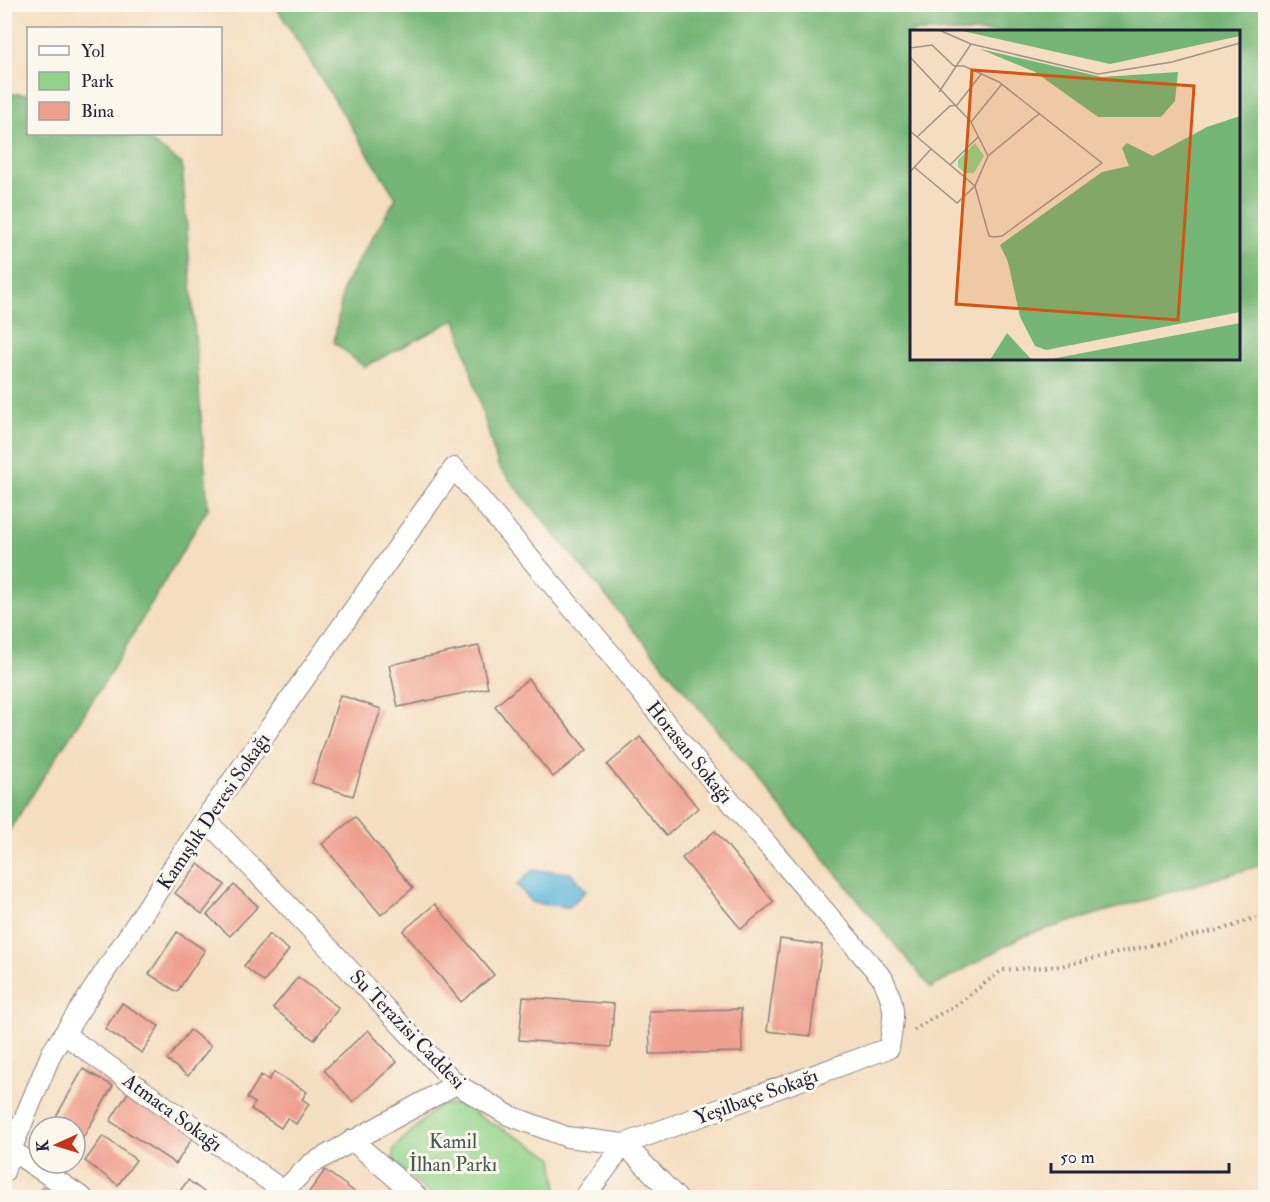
<svg xmlns="http://www.w3.org/2000/svg" width="1270" height="1202" viewBox="0 0 1270 1202" font-family="'IM FELL Double Pica',serif">
<rect width="100%" height="100%" fill="#fbf7ec"/>
<filter id="ink" filterUnits="userSpaceOnUse"><feTurbulence type="fractalNoise" baseFrequency=".0167" numOctaves="2"/><feDisplacementMap in="SourceGraphic" scale="12" xChannelSelector="R" yChannelSelector="G"/><feConvolveMatrix kernelMatrix="1 2 1 2 8 2 1 2 1" color-interpolation-filters="sRGB"/></filter>
<filter id="wash" filterUnits="userSpaceOnUse"><feTurbulence type="fractalNoise" baseFrequency=".008" numOctaves="4" result="noise"/><feDisplacementMap in="SourceGraphic" scale="24" xChannelSelector="R" yChannelSelector="G"/><feGaussianBlur stdDeviation="1.35" result="paint"/><feColorMatrix in="noise" values="0 0 0 0 0 0 0 0 0 0 0 0 0 0 0 0 0 1.4 0 .05"/><feComposite in="paint" operator="in"/></filter>
<g filter="url(#wash)">
<rect width="100%" height="100%" fill="#f4ddc0"/>
<path fill="#92d389" stroke="#5a7a62" stroke-width="1.5" d="M458 1104 553 1157 558 1197H433L394 1162 393 1149 438 1106Z"/>
<g fill="#75b575" stroke="#4c6c58" stroke-width="1.5" fill-rule="evenodd">
<path d="M275 5H1265V864L1023 936 931 988 498 466 456 319 364 367 334 342 344 285 396 198ZM912 32H1238V358H912Z"/>
<path d="M4 94H28V134H141L182 164 208 508 109 675 5 837Z"/>
</g>
<path fill="#5eb7dc" stroke="#406c8c" stroke-width="1.5" d="M533 870 571 873 586 891 569 907 533 903 517 885Z"/>
<g id="blocks">
<g fill="#ef9f8e">
<path d="M479 646 488 688 398 707 389 665Z"/>
<path d="M528 679 587 750 553 777 495 706Z"/>
<path d="M340 695 381 709 353 796 312 783Z"/>
<path d="M640 737 698 808 666 836 607 765Z"/>
<path d="M355 817 413 888 381 915 322 844Z"/>
<path d="M715 831 774 902 741 929 682 858Z"/>
<path d="M198 864 225 885 202 914 175 893Z"/>
<path d="M234 885 258 906 230 936 207 915Z"/>
<path d="M435 904 494 975 461 1002 403 931Z"/>
<path d="M177 932 205 950 177 992 149 974Z"/>
<path d="M269 934 289 950 264 982 244 966Z"/>
<path d="M780 939 822 945 810 1036 767 1031Z"/>
<path d="M298 977 339 1008 314 1040 273 1008Z"/>
<path d="M523 997 614 1004 611 1047 519 1040Z"/>
<path d="M122 1003 159 1026 142 1053 105 1029Z"/>
<path d="M741 1009 742 1052 650 1054 649 1011Z"/>
<path d="M190 1030 211 1046 188 1076 167 1060Z"/>
<path d="M368 1030 397 1062 353 1102 324 1070Z"/>
<path d="M83 1069 113 1086 81 1141 75 1137V1127H58L52 1124Z"/>
<path d="M274 1072 307 1092 302 1099 309 1104 296 1124 287 1118 281 1128 251 1109 255 1103 247 1098 261 1075 269 1080Z"/>
<path d="M129 1091 195 1134 176 1164 110 1121Z"/>
<path d="M103 1136 136 1160 118 1185 85 1161Z"/>
<path d="M325 1170 363 1198H317L309 1192Z"/>
<path d="M188 1180 212 1198H175Z"/>
<path d="M43 1187 59 1198H37Z"/>
</g>
</g>
</g>
<g filter="url(#ink)">
<use href="#blocks" fill-opacity="0" stroke="#8b807e" stroke-width="1.5"/>
<g fill="none" stroke-linecap="round" stroke-linejoin="round">
<g stroke="#8b807e" stroke-width="22">
<g id="minor">
<path d="M205 819 329 948 456 1084 508 1115 567 1137 624 1144 677 1198"/>
<path d="M64 1034 282 1190"/>
<path d="M352 1140 419 1198"/>
<path d="M11 1150 83 1198"/>
<path d="M4 1172 11 1150 52 1052 205 819 454 468 610 653 700 766 883 979C897 1009 894 1016 889 1048L624 1144 584 1198"/>
<path d="M276 1198 311 1164 456 1084"/>
</g>
</g>
<path stroke="#8b807e" stroke-width="4" stroke-dasharray="1.5 4.5" stroke-linecap="butt" d="M914 1030 931 1019 958 1004 1002 970 1061 966 1230 927 1266 914"/>
<use href="#minor" stroke="#fff" stroke-width="20"/>
</g>
</g>
<g text-anchor="middle" stroke-width="6" stroke-linejoin="round" paint-order="stroke">
<g font-size="20" fill="#22223b" stroke="#fbf7ec">
<text transform="translate(690 752) rotate(51)" y="7">Horasan Sokağı</text>
<text transform="translate(213 811) rotate(-56)" y="7">Kamışlık Deresi Sokağı</text>
<text transform="translate(408 1029) rotate(46)" y="7">Su Terazisi Caddesi</text>
<text transform="translate(756 1096) rotate(-20)" y="7">Yeşilbaçe Sokağı</text>
<text transform="translate(173 1112) rotate(36)" y="7">Atmaca Sokağı</text>
</g>
<g font-size="20" fill="#445752" stroke="#fbf7ec">
<text x="453" y="1148">Kamil<tspan x="453" dy="23">İlhan Parkı</tspan></text>
</g>
</g>
<g transform="translate(910 30)">
<rect width="330" height="330" fill="#f4ddc0"/>
<path d="M65 113 74 126 64 143H55L48 137V130Z" fill="#92d389"/>
<path d="M48 0H330V6L200 34ZM70 19 192 47 268 42 265 71 251 87H188L125 42ZM330 86V282L136 320 125 316 110 287 98 232 90 215 192 142 219 136 212 118 217 113 243 126 297 97ZM330 293V330H136ZM97 303 122 330H80Z" fill="#75b575"/>
<path fill="none" stroke="#a0928b" stroke-width="1.5" d="M29 0 61 14 188 44 262 32 330 13M0 18 22 15 44 36H54L89 52 192 133 92 206 84 207 79 206 65 156 0 101M0 27 61 92 78 126M29 62 61 14M61 92 92 54M7 107 40 76 47 75 72 43M40 135 69 106M4 137 47 173 65 156 78 126 130 83M0 142 21 119"/>
<path fill="#d45411" fill-opacity="0.15" stroke="#d45411" stroke-width="3" d="M62 40 284 56 268 290 46 274Z"/>
<rect width="330" height="330" fill="none" stroke="#22223b" stroke-width="3"/>
</g>
<rect width="1270" height="1202" fill="none" stroke="#fbf7ec" stroke-width="24"/>
<rect x="27" y="27" width="195" height="108" fill="#fbf7ec" stroke="#a4a2a5" stroke-width="1.5"/>
<rect x="39" y="46" width="30" height="9" fill="#ffffff" stroke="#a4a2a5" stroke-width="1.5"/>
<text x="81" y="57" font-size="18" fill="#22223b">Yol</text>
<rect x="39" y="72" width="30" height="18" fill="#92d389" stroke="#a4a2a5" stroke-width="1.5"/>
<text x="81" y="87" font-size="18" fill="#22223b">Park</text>
<rect x="39" y="102" width="30" height="18" fill="#ef9f8e" stroke="#a4a2a5" stroke-width="1.5"/>
<text x="81" y="117" font-size="18" fill="#22223b">Bina</text>
<g transform="translate(57 1145) rotate(266)"><circle r="28" fill="#fbf7ec" stroke="#a4a2a5" stroke-width="1.5"/>
<path d="M0-4.5L10 22L0 15L-10 22Z" fill="#c8321e"/>
<text y="-9" font-size="16" font-weight="bold" text-anchor="middle" fill="#22223b">K</text>
</g>
<path d="M1051 1163v9h178v-9" fill="none" stroke="#22223b" stroke-width="3"/>
<text x="1060" y="1163" font-size="18" fill="#22223b" stroke="#fbf7ec" stroke-width="4.5" paint-order="stroke">50 m</text>
</svg>
